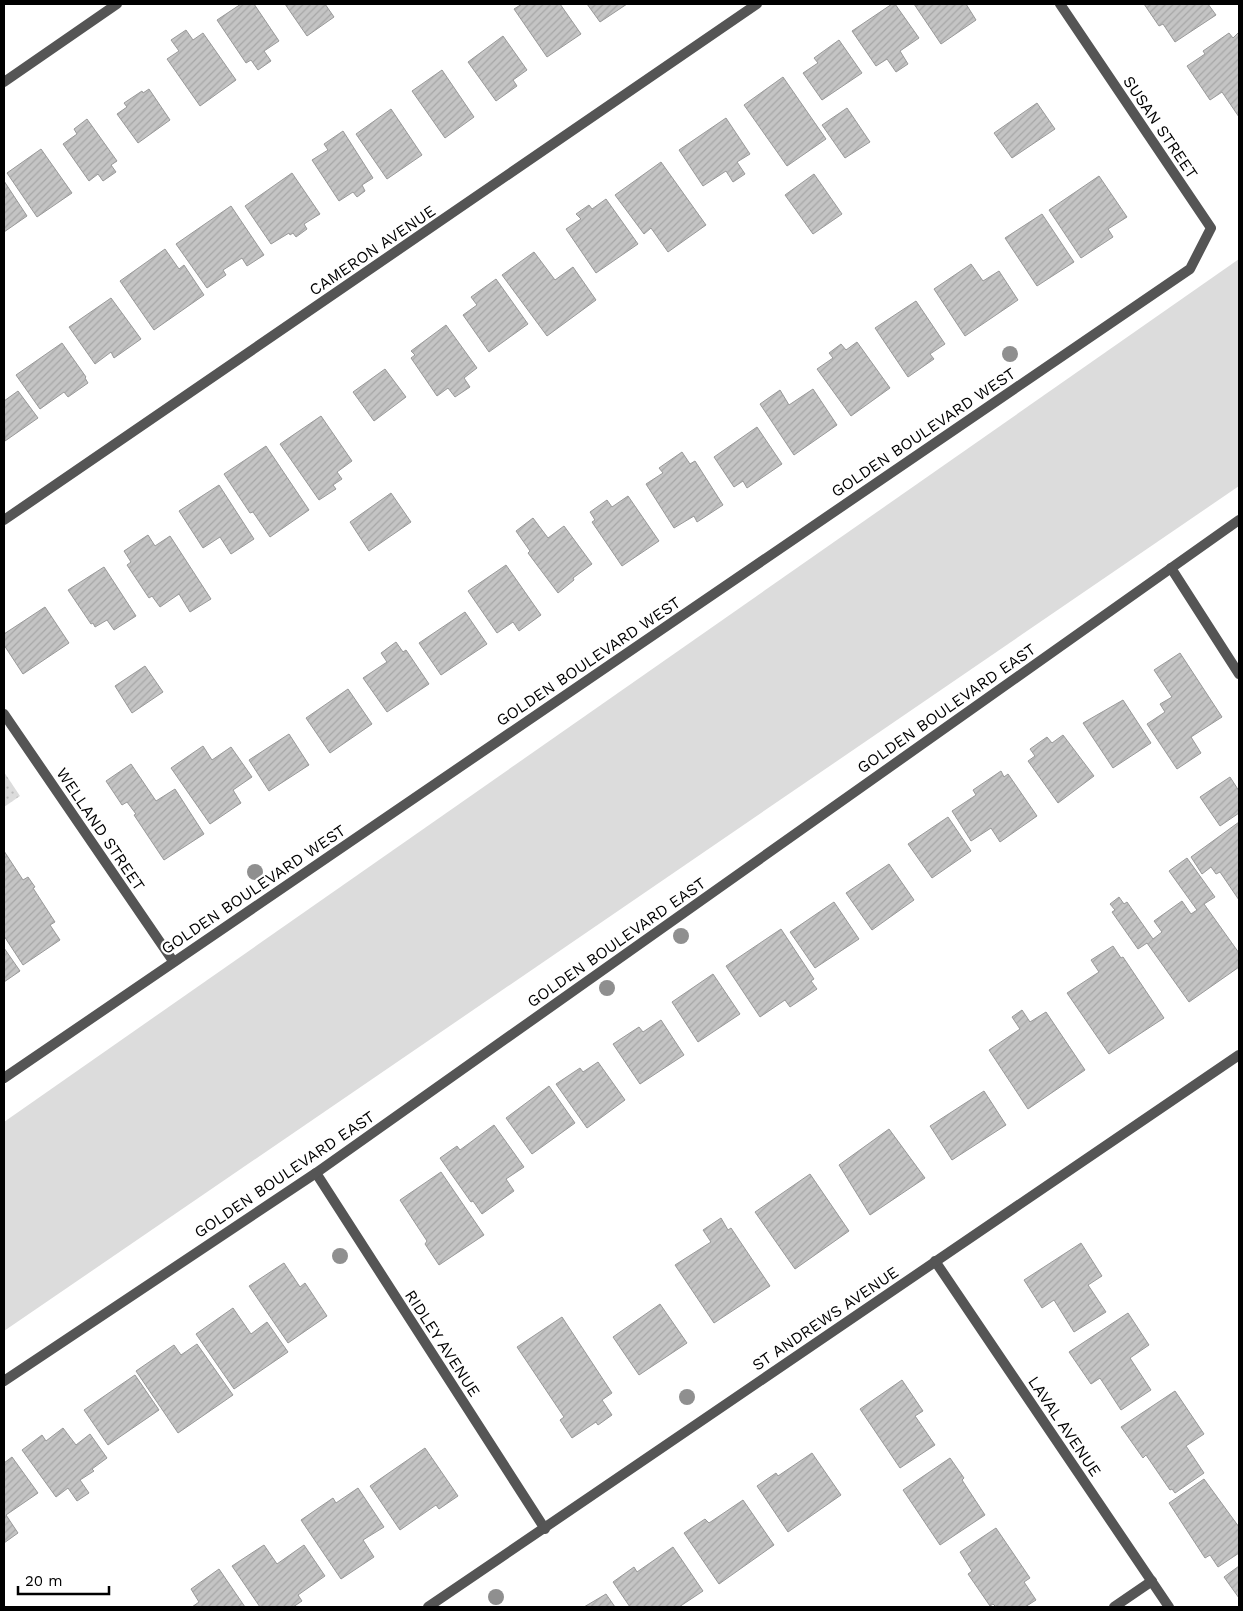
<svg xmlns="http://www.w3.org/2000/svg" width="1243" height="1611" viewBox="0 0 1243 1611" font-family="'Work Sans',sans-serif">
<defs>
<pattern id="park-dots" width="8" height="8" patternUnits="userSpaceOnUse" patternTransform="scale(1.25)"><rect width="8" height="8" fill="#dcdcdc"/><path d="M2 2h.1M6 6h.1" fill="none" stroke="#bbb" stroke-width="1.8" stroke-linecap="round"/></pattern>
<pattern id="building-hatch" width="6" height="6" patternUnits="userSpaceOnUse" patternTransform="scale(1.25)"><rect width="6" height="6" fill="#c4c4c4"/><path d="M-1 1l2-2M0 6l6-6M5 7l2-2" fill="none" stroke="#a7a7a7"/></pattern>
</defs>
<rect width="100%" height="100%" fill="#fff"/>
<path fill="#dcdcdc" d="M1239 259V486L4 1331V1122Z"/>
<path fill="url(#park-dots)" d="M4 772 20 796 4 807Z"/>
<g fill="url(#building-hatch)" stroke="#999">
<path d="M241 4H254L279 41 264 51 271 61 258 70 251 60 246 63 217 20Z"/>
<path d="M285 4H325L334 17 307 36Z"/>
<path d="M522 4H560L581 34 547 57 514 9Z"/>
<path d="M587 4H627L600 22Z"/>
<path d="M892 4H895L919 38 900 51 908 64 896 72 887 59 876 66 852 31Z"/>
<path d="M914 4H966L976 20 941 44Z"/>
<path d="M1144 4H1208L1216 15 1175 42 1163 24 1159 26Z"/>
<path d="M186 30 193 40 203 33 236 80 200 106 167 59 179 51 171 40Z"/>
<path d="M1229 33 1233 38 1238 33 1239 35V117L1222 92 1210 100 1187 66 1205 54 1203 51Z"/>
<path d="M503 36 527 70 513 80 517 86 496 101 468 62Z"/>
<path d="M839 40 862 73 822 100 803 73 818 63 814 58Z"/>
<path d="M442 70 474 117 445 138 412 91Z"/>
<path d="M783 77 826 139 787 166 744 105Z"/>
<path d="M149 89 170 120 138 143 117 114 127 107 124 103 142 91 143 93Z"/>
<path d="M1037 103 1055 129 1012 158 994 133Z"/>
<path d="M847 108 870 142 845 158 822 125Z"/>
<path d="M391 109 422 155 387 179 356 134Z"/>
<path d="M726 118 750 154 737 162 745 174 733 182 726 171 703 186 679 150Z"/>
<path d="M87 119 117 161 111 165 116 172 103 181 98 174 89 181 63 144 77 134 74 129Z"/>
<path d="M343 131 373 178 362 185 365 191 357 197 353 192 339 201 312 160 328 150 324 144Z"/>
<path d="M41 149 72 193 37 217 7 173Z"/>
<path d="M661 162 706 225 668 252 651 228 644 234 615 195Z"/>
<path d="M292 173 320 214 304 224 307 229 296 237 293 233 290 235 289 233 271 244 245 206Z"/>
<path d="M814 174 842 214 813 234 785 195Z"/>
<path d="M1099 176 1127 217 1108 229 1113 237 1081 258 1049 210Z"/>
<path d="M4 181 27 216 4 232Z"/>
<path d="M606 199 638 244 596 273 566 229 581 219 576 214 589 205 592 209Z"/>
<path d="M231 206 264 255 247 266 242 258 223 270 226 275 207 288 176 244Z"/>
<path d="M1042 214 1074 262 1037 286 1005 238Z"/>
<path d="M165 249 179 269 184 265 204 295 154 330 120 281Z"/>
<path d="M534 252 555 280 573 267 596 300 547 336 502 275Z"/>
<path d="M971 264 983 281 999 271 1018 300 965 336 934 289Z"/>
<path d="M496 279 528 324 489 352 463 315 477 305 471 297Z"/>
<path d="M111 298 141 339 114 358 111 352 95 364 69 327Z"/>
<path d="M916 301 945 344 930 354 934 359 908 377 875 328Z"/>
<path d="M446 325 477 368 464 378 470 387 455 397 448 388 437 396 411 358 415 355 411 351Z"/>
<path d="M857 342 890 388 851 416 817 369 833 358 829 353 841 344 846 350Z"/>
<path d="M62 343 86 377 85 378 88 383 68 397 64 392 40 409 16 375Z"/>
<path d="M385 369 406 397 374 421 353 392Z"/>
<path d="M813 389 837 425 794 455 760 404 780 390 789 405Z"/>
<path d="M18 391 38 418 5 441 4 401Z"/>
<path d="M321 416 352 461 337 472 342 479 333 485 336 489 319 500 280 444Z"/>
<path d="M757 427 782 464 747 488 743 481 734 487 714 457Z"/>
<path d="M266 446 309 510 270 537 253 512 250 513 224 474Z"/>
<path d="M682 452 690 464 695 461 723 505 697 522 694 516 674 528 646 484 663 473 659 468Z"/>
<path d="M219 485 254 539 231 554 220 537 203 548 179 511Z"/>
<path d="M391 493 411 522 369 551 350 522Z"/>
<path d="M628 496 659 541 622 566 592 522 595 520 590 512 607 500 612 507Z"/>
<path d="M533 518 548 538 564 526 592 564 573 578 574 580 558 593 528 553 530 551 516 531Z"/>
<path d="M148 535 155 546 170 536 211 599 190 612 179 594 160 607 152 596 149 598 127 565 131 562 124 551Z"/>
<path d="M506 565 541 615 519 631 513 622 497 633 468 591Z"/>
<path d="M104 567 136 616 114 630 107 620 95 627 93 623 91 624 68 590Z"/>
<path d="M45 607 69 643 23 674 4 645V634Z"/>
<path d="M465 612 487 644 441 675 419 643Z"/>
<path d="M396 642 403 652 406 650 429 684 387 712 363 678 387 662 381 653Z"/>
<path d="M1180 653 1222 717 1191 737 1201 753 1177 769 1147 724 1165 712 1160 704 1172 697 1154 670Z"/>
<path d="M145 666 163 692 132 713 115 686Z"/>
<path d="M348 689 372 724 330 753 306 718Z"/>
<path d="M1123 700 1151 743 1113 768 1083 723Z"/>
<path d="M289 734 309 765 269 791 249 760Z"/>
<path d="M1063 735 1094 776 1058 803 1028 761 1035 756 1030 749 1047 737 1052 743Z"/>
<path d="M203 746 212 760 231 747 252 777 233 790 241 803 210 824 171 768Z"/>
<path d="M131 764 156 801 175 789 204 834 164 860 134 815 136 814 127 802 122 805 106 781Z"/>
<path d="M1001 771 1004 777 1008 774 1037 816 1000 842 991 828 971 841 952 811 976 795 973 790Z"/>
<path d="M1230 777 1239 791V813L1220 826 1200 797Z"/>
<path d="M948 817 971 851 932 878 908 844Z"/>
<path d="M1239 822V900L1220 872 1216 874 1211 867 1202 874 1191 857Z"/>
<path d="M4 851 23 880 28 877 35 887 33 888 55 922 50 925 60 940 23 965 4 936Z"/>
<path d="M1187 858 1215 897 1204 904 1239 953V967L1189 1002 1147 943 1138 949 1112 912 1115 910 1110 904 1119 897 1124 904 1127 902 1153 939 1162 932 1154 921 1182 901 1191 914 1197 910 1169 871Z"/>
<path d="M889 864 914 900 872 930 846 893Z"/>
<path d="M834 902 859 939 815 968 790 932Z"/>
<path d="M781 929 814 979 811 981 817 989 790 1007 785 1000 760 1017 726 966Z"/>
<path d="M1113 946 1121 958 1123 957 1164 1018 1109 1054 1067 993 1099 972 1091 960Z"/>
<path d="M4 948 20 971 4 982Z"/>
<path d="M713 974 740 1014 698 1042 672 1002Z"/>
<path d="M1022 1010 1030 1022 1046 1012 1085 1070 1028 1109 989 1050 1020 1029 1012 1017Z"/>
<path d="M661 1020 684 1055 640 1084 613 1044 639 1027 643 1032Z"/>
<path d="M598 1062 625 1100 587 1128 556 1084 580 1068 583 1072Z"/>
<path d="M549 1086 575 1123 532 1154 506 1118Z"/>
<path d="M984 1091 1006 1125 952 1160 930 1126Z"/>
<path d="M494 1125 524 1167 506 1179 514 1191 482 1214 473 1201 471 1202 440 1158 457 1146 460 1150Z"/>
<path d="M889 1129 925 1178 870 1215 839 1165Z"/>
<path d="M441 1172 484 1235 439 1265 425 1244 427 1241 400 1200Z"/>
<path d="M810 1174 849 1231 795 1269 755 1212Z"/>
<path d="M721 1218 728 1230 731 1228 770 1286 714 1323 675 1265 711 1242 703 1230Z"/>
<path d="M1081 1243 1102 1276 1088 1285 1106 1312 1074 1332 1054 1300 1042 1308 1024 1280Z"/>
<path d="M284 1263 300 1287 305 1283 327 1316 288 1343 249 1286Z"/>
<path d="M660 1304 687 1343 639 1375 613 1337Z"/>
<path d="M233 1308 251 1334 267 1322 288 1352 234 1389 196 1334Z"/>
<path d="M1128 1313 1149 1345 1130 1358 1151 1390 1121 1410 1100 1378 1091 1384 1069 1352Z"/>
<path d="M562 1317 612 1393 602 1400 612 1415 598 1425 596 1422 572 1438 560 1420 564 1417 517 1347Z"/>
<path d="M197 1344 233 1395 178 1433 136 1371 174 1345 181 1355Z"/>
<path d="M135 1375 159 1410 108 1445 84 1410Z"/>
<path d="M902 1380 923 1411 915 1416 935 1445 900 1468 860 1409Z"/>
<path d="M1175 1391 1204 1434 1186 1446 1204 1473 1175 1493 1172 1489 1170 1490 1146 1455 1143 1458 1121 1427Z"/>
<path d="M63 1428 76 1445 90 1434 107 1458 92 1469 94 1471 80 1480 89 1493 77 1501 68 1488 56 1497 22 1450 42 1435 46 1441Z"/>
<path d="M425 1448 458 1496 439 1509 436 1505 400 1530 370 1486Z"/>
<path d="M812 1453 841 1495 788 1532 757 1486 776 1473 778 1476Z"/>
<path d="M12 1457 38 1493 6 1515 18 1533 4 1543V1463Z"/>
<path d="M950 1458 964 1478 962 1480 985 1515 940 1545 903 1490Z"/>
<path d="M1204 1479 1239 1527V1553L1218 1567 1210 1555 1205 1558 1169 1503Z"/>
<path d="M358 1488 384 1527 363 1540 374 1557 341 1579 301 1520 333 1498 336 1503Z"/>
<path d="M743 1500 774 1545 719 1584 684 1533 705 1519 709 1523Z"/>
<path d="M996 1528 1030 1578 1024 1582 1036 1600 1025 1607H996L993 1604 990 1606 968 1574 972 1571 960 1552Z"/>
<path d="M264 1545 277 1564 304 1545 325 1576 298 1595 302 1601 293 1607H260L232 1566Z"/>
<path d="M673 1547 703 1591 679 1607H630L613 1582 634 1567 637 1572Z"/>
<path d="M1239 1566V1598L1224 1577Z"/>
<path d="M219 1569 245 1607H192L199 1602 191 1589Z"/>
<path d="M606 1594 615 1607H584Z"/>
</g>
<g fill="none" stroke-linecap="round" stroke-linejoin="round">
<g stroke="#555" stroke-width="10">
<path d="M4 82 117 4"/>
<path d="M4 520 757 4"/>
<path d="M1171 568 1239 674"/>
<path d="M4 714 173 961"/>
<path d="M4 1078 1190 269 1211 228 1060 4"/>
<path d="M316 1173 545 1529"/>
<path d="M935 1261 1169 1607"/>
<path d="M4 1381 316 1173 1239 520"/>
<path d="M428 1607 1239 1055"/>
<path d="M1114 1607 1152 1581"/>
</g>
</g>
<g fill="#8f8f8f">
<circle cx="1010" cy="354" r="8"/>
<circle cx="255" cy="872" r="8"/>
<circle cx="681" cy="936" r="8"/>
<circle cx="607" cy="988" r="8"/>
<circle cx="340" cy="1256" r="8"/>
<circle cx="687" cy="1397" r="8"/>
<circle cx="496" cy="1597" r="8"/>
</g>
<g text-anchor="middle" stroke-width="4.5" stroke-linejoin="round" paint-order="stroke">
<g font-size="16" fill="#000" stroke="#fff">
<text transform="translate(1161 127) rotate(56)" y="6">SUSAN STREET</text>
<text transform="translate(372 250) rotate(-34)" y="6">CAMERON AVENUE</text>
<text transform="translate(923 432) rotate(-34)" y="6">GOLDEN BOULEVARD WEST</text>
<text transform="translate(588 661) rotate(-34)" y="6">GOLDEN BOULEVARD WEST</text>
<text transform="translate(946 708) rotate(-35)" y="6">GOLDEN BOULEVARD EAST</text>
<text transform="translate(101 829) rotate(56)" y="6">WELLAND STREET</text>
<text transform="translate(253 889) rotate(-34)" y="6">GOLDEN BOULEVARD WEST</text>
<text transform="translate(616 942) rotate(-35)" y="6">GOLDEN BOULEVARD EAST</text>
<text transform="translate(284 1174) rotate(-34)" y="6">GOLDEN BOULEVARD EAST</text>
<text transform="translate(825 1318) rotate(-34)" y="6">ST ANDREWS AVENUE</text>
<text transform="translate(443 1343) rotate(57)" y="6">RIDLEY AVENUE</text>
<text transform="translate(1065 1426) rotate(56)" y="6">LAVAL AVENUE</text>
</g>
</g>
<rect width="1243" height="1611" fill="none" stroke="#000000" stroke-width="10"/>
<path d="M18 1586v8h91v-8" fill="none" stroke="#000000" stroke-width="2.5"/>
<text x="25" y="1586" font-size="15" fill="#000000" stroke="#ffffff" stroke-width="4" paint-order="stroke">20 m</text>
</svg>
